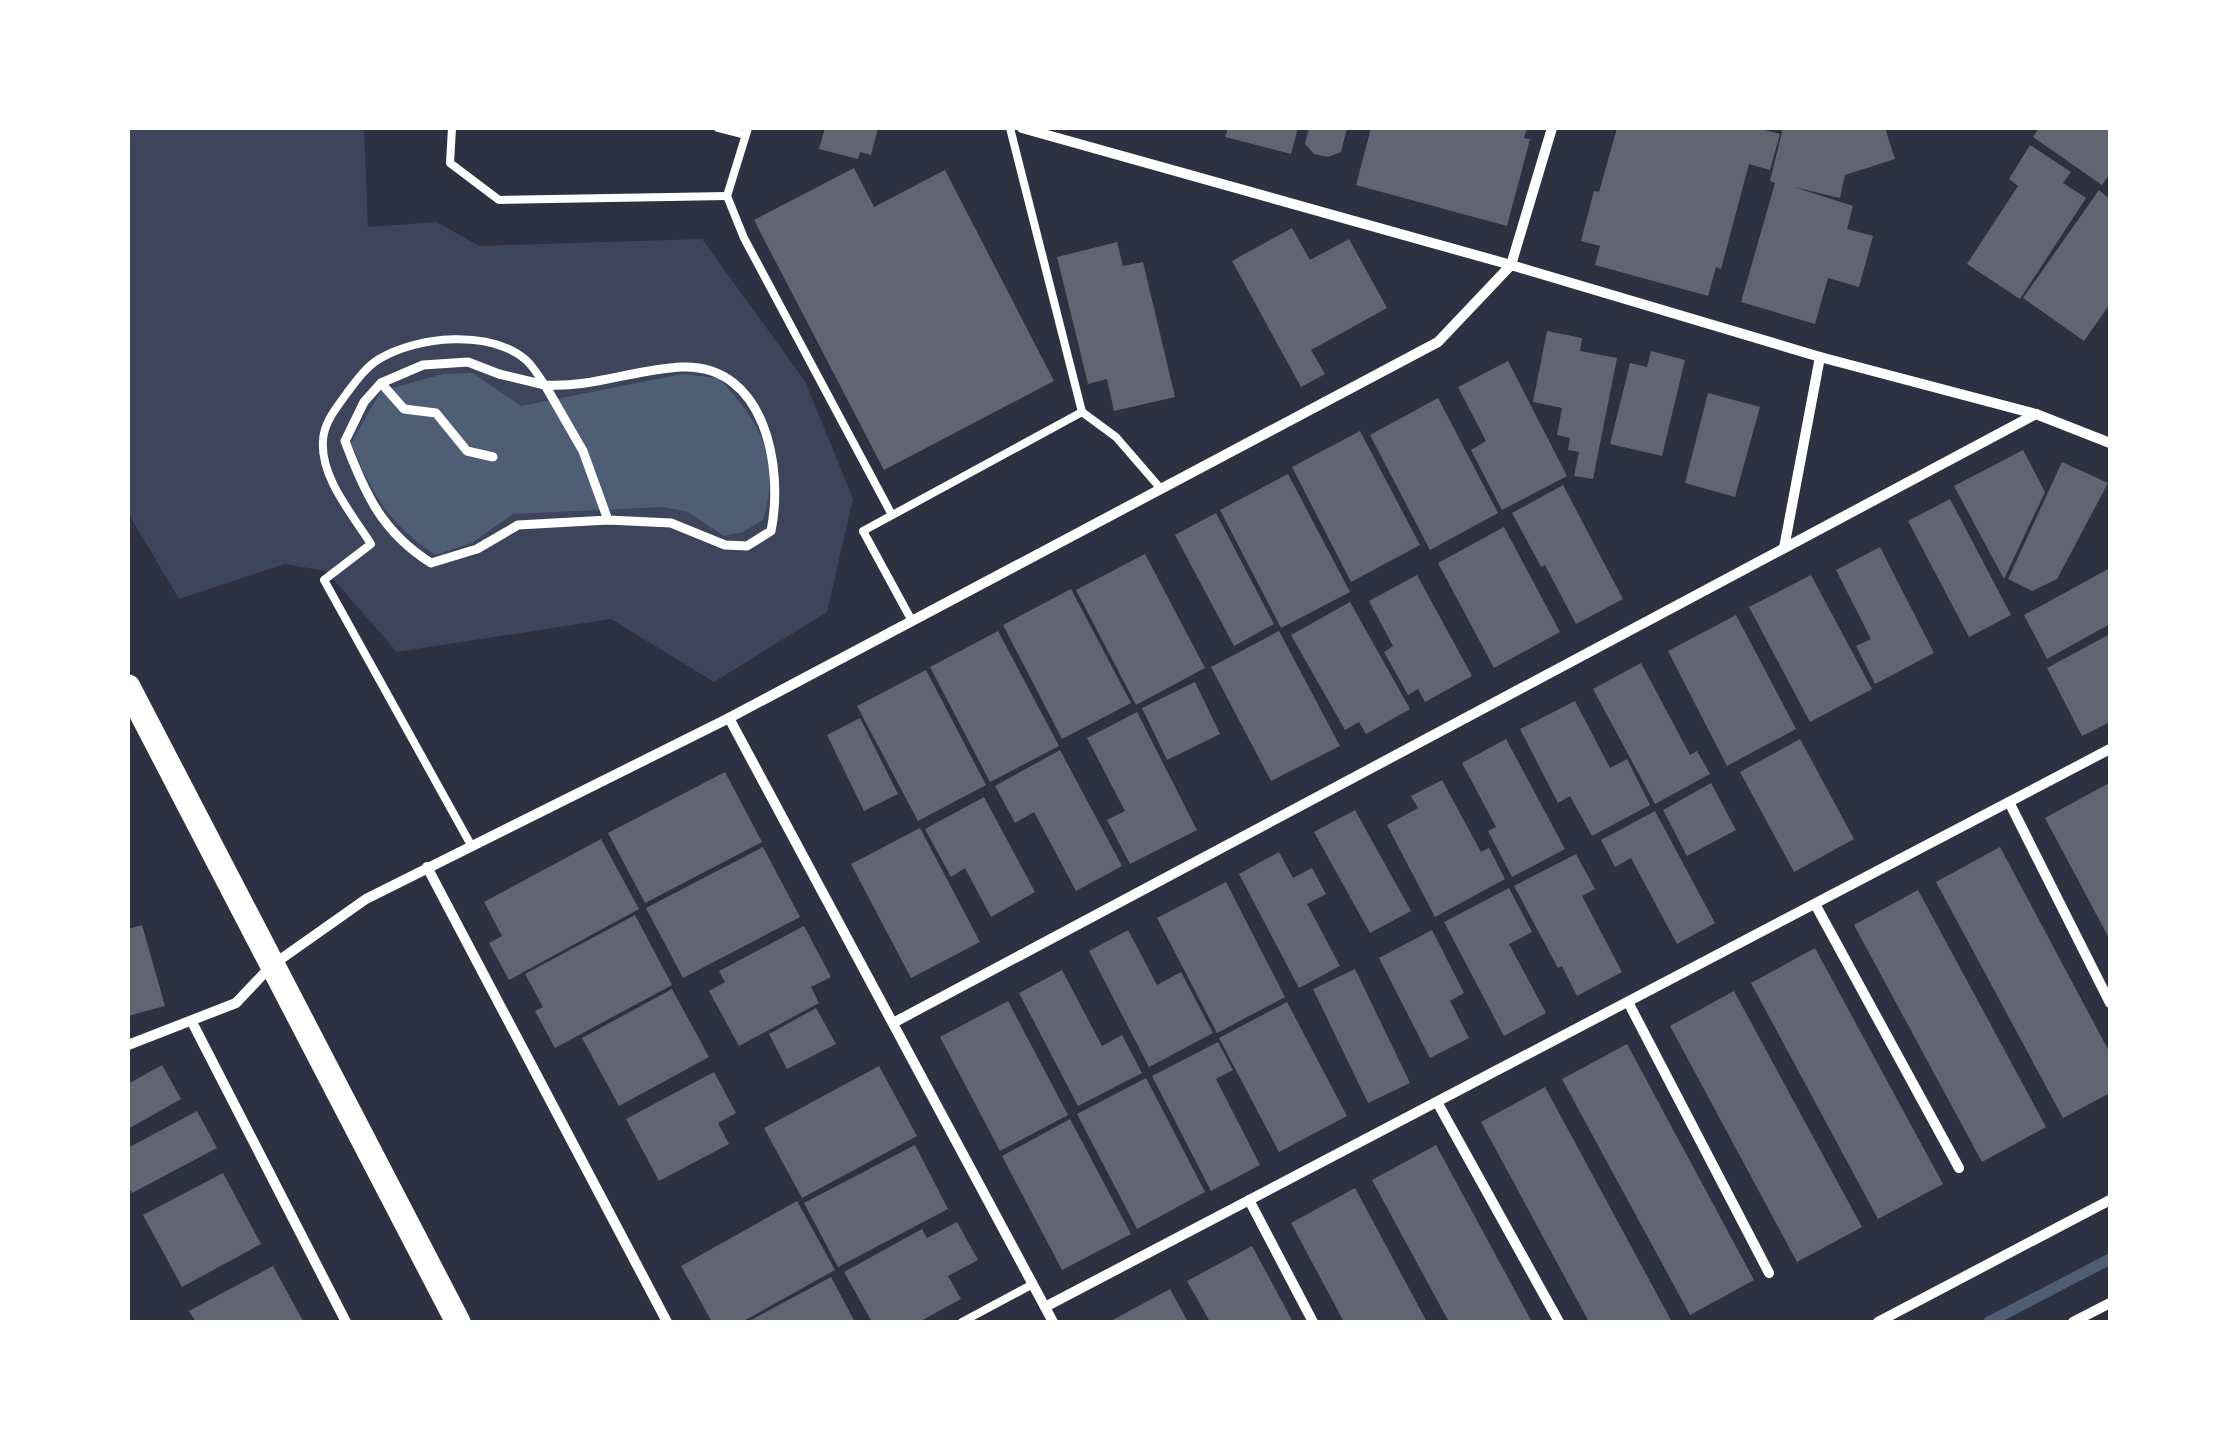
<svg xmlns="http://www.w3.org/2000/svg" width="2238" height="1450" viewBox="0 0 2238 1450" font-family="'Open Sans',sans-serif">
<rect width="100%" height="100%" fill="#2d3142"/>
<path fill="#3c4559" d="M128 128H364L368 227 437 222 479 246 702 239 805 381 853 499 827 612 714 682 611 619 397 652 326 571 285 564 179 599 128 513Z"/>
<path fill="#4f5d75" d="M473 373 521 406 682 374 719 378C760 423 782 458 763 520L743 532 724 536 688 512 663 507 513 514 472 543 435 555C387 522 373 495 351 443L381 391 443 374Z"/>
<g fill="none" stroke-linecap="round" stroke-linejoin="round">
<path stroke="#4f5d75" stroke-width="11" d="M1989 1322 2110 1259"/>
</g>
<g fill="#626471">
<path d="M825 128H878L871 155 860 152 858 159 819 149Z"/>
<path d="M1228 128H1298L1291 154 1225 137Z"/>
<path d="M1309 128H1347L1341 152 1328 157 1314 154 1305 144Z"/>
<path d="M1371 128H1527L1524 138 1530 139 1507 226 1356 185Z"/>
<path d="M1617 128H1757L1780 134 1770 170 1749 164 1721 269 1716 267 1708 296 1595 265 1600 246 1581 241 1594 191 1599 192Z"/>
<path d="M1783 128H1885L1895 159 1845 175 1840 198 1794 187 1853 206 1847 229 1873 236 1859 287 1828 278 1815 324 1741 302 1775 183 1770 181Z"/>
<path d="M2039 128H2110V173L2102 185 2033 137Z"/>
<path d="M2030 145 2071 172 2063 183 2086 198 2020 299 1967 264 2018 186 2009 179Z"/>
<path d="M854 168 874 207 945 170 1054 381 884 470 754 220Z"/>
<path d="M2099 190 2110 199V304L2084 341 2023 298Z"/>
<path d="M1292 228 1310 260 1349 239 1387 308 1311 350 1325 374 1301 387 1232 261Z"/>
<path d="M1117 242 1123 266 1143 262 1175 397 1114 411 1107 379 1088 384 1057 257Z"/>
<path d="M1547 331 1582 338 1580 351 1617 358 1593 479 1574 476 1579 452 1568 450 1570 438 1557 435 1562 408 1533 402Z"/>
<path d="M1651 351 1685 360 1662 456 1610 444 1630 363 1647 367Z"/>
<path d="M1508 361 1567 476 1502 510 1471 450 1486 441 1458 387Z"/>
<path d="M1708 393 1760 407 1735 497 1685 483Z"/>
<path d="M1438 398 1498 513 1430 550 1370 435Z"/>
<path d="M1360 431 1420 545 1351 582 1292 467Z"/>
<path d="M2023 450 2045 492 2004 579 1954 486Z"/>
<path d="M2062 462 2108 483 2057 579 2032 591 2008 579Z"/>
<path d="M1288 474 1350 592 1281 628 1220 510Z"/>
<path d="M1563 485 1623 599 1576 624 1545 565 1541 567 1512 513Z"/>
<path d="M1950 499 2011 615 1969 637 1908 521Z"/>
<path d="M1216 513 1274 624 1234 646 1175 535Z"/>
<path d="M1504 527 1560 632 1494 668 1438 563Z"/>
<path d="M1880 547 1934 653 1875 684 1856 646 1871 639 1836 570Z"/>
<path d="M1145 554 1205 668 1136 705 1076 590Z"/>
<path d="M2110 568V624L2047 659 2024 615Z"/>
<path d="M1417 575 1472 676 1425 702 1418 689 1408 695 1384 652 1393 646 1369 601Z"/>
<path d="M1811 575 1872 689 1810 722 1749 607Z"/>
<path d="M1071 589 1131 703 1062 739 1003 625Z"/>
<path d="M1350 602 1410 709 1366 734 1359 722 1345 730 1291 635Z"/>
<path d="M1736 615 1796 729 1727 766 1668 651Z"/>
<path d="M998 631 1059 746 990 782 930 667Z"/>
<path d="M1279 631 1340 746 1271 781 1211 667Z"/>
<path d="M2110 634V722L2082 736 2047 668Z"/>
<path d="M1641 663 1690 755 1697 751 1710 774 1655 804 1593 689Z"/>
<path d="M926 670 986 785 918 821 857 706Z"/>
<path d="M1195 682 1220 734 1167 760 1142 708Z"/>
<path d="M1575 701 1610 768 1627 759 1650 805 1592 836 1570 796 1558 803 1520 729Z"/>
<path d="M1137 712 1197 830 1130 864 1107 820 1125 811 1087 738Z"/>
<path d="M860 718 898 794 864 811 827 735Z"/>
<path d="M1506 739 1565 849 1512 877 1488 831 1496 827 1462 763Z"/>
<path d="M1800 739 1854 839 1794 872 1740 772Z"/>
<path d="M1060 750 1122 866 1076 891 1034 812 1015 823 995 786Z"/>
<path d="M725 772 762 842 645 903 608 833Z"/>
<path d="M1442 780 1481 852 1489 848 1505 879 1435 917 1387 825 1418 808 1411 796Z"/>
<path d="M1711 783 1736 830 1687 856 1663 810Z"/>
<path d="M2109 783 2110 786V940L2045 818Z"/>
<path d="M984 797 1035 892 991 917 965 868 951 877 925 829Z"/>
<path d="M1355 810 1411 911 1370 933 1314 832Z"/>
<path d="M1655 811 1715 923 1677 944 1631 858 1615 867 1601 840Z"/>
<path d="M920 828 980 942 911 978 851 864Z"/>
<path d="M601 839 639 909 509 980 489 943 502 936 484 902Z"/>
<path d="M763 847 800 917 683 978 646 908Z"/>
<path d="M2000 847 2110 1053V1093L2063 1118 1936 882Z"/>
<path d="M1279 852 1293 878 1312 868 1326 894 1307 904 1340 966 1299 988 1239 874Z"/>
<path d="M1576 854 1595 889 1582 896 1622 972 1577 996 1562 966 1558 968 1514 886Z"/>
<path d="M1226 882 1285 997 1217 1033 1157 918Z"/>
<path d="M1509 888 1532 932 1509 944 1546 1013 1504 1036 1444 922Z"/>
<path d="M1918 890 2046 1127 1982 1162 1854 925Z"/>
<path d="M635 915 672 985 555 1048 535 1011 543 1007 525 974Z"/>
<path d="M142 925 165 1006 128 1016V929Z"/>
<path d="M804 926 831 977 811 987 819 1003 739 1046 709 991 725 982 719 971Z"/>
<path d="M1128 930 1157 985 1181 972 1213 1033 1149 1067 1089 951Z"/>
<path d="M1432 930 1464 993 1450 1001 1469 1038 1430 1058 1379 958Z"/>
<path d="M1815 948 1943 1184 1878 1219 1751 983Z"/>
<path d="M1355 969 1410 1083 1368 1103 1313 989Z"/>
<path d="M1062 970 1102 1046 1122 1035 1142 1073 1078 1106 1019 993Z"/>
<path d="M672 989 709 1057 619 1106 582 1038Z"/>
<path d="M1734 991 1862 1227 1797 1262 1670 1026Z"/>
<path d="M1008 1001 1068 1115 1000 1151 940 1037Z"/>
<path d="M1287 1002 1347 1116 1279 1152 1219 1038Z"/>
<path d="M816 1008 836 1044 787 1069 769 1034Z"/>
<path d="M1218 1042 1233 1070 1216 1079 1260 1165 1211 1191 1152 1076Z"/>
<path d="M1627 1044 1754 1280 1690 1315 1562 1079Z"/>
<path d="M162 1065 181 1099 128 1129V1084Z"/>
<path d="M879 1066 917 1136 802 1198 764 1128Z"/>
<path d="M714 1072 736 1113 718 1123 729 1144 659 1181 626 1119Z"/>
<path d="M1146 1078 1205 1192 1137 1229 1077 1114Z"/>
<path d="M1545 1087 1672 1322H1589L1481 1122Z"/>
<path d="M197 1111 217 1148 132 1193 128 1185V1148Z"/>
<path d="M1070 1119 1131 1234 1062 1270 1002 1156Z"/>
<path d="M915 1145 948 1209 838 1267 804 1203Z"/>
<path d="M1436 1145 1532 1322H1449L1372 1180Z"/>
<path d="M223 1173 261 1244 182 1287 143 1215Z"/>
<path d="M1355 1188 1427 1322H1344L1291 1223Z"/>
<path d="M797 1201 835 1270 742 1322H712L681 1266Z"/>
<path d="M957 1222 978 1260 948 1276 961 1299 919 1322H872L844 1272 922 1229 927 1238Z"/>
<path d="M1252 1246 1293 1322H1210L1187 1281Z"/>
<path d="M273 1266 303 1321 196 1322 189 1311Z"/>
<path d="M831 1277 855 1322H747Z"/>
<path d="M1170 1289 1188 1322H1109Z"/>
</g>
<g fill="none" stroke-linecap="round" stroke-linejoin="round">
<g stroke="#fff" stroke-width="8">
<path d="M452 128 450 163 499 200 727 196"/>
<path d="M718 128 745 135"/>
<path d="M748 128 727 196 744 238 892 515"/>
<path d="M1082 412 1116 437 1161 489"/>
<path d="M912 621 863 531 1082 412 1010 128"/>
<path d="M471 845 324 580 371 544C353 515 320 478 323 440 324 422 337 407 347 393 356 381 366 367 379 359 418 336 489 329 526 360 533 366 539 377 545 385"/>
<path d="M962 1322 1033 1284"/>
</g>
<g stroke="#fff" stroke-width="9">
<path d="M381 383 404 409 436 413 467 451 493 457"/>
<path d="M545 385C592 388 635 369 682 367 765 364 784 467 771 531L747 546 725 545 671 523 608 520 518 525 477 549 431 563C382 532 365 494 345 441L364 402 381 383 423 365 468 362 499 374 545 385 583 451 608 520"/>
</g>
<g stroke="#fff" stroke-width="10">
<path d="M1022 128 1511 265 1820 357 2036 414 2110 443"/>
<path d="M1784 548 1820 357"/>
<path d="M729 718 1053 1322"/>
<path d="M2009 802 2110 1003"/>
<path d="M427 867 667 1322"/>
<path d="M1815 904 1959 1168"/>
<path d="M1628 1002 1769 1273"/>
<path d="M192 1022 346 1322"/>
<path d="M893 1023 2036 414"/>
<path d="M128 1045 236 1003 271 966 366 899 729 718 1438 342 1511 265 1552 128"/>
<path d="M1437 1102 1559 1322"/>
<path d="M1249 1200 1313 1322"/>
<path d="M1045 1307 2110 749"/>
<path d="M1878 1322 2110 1200"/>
<path d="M2073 1322 2110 1303"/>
</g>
<path stroke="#fff" stroke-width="25" d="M128 687 458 1322"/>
</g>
<rect width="2238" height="1450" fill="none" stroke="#ffffff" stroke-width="260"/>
</svg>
